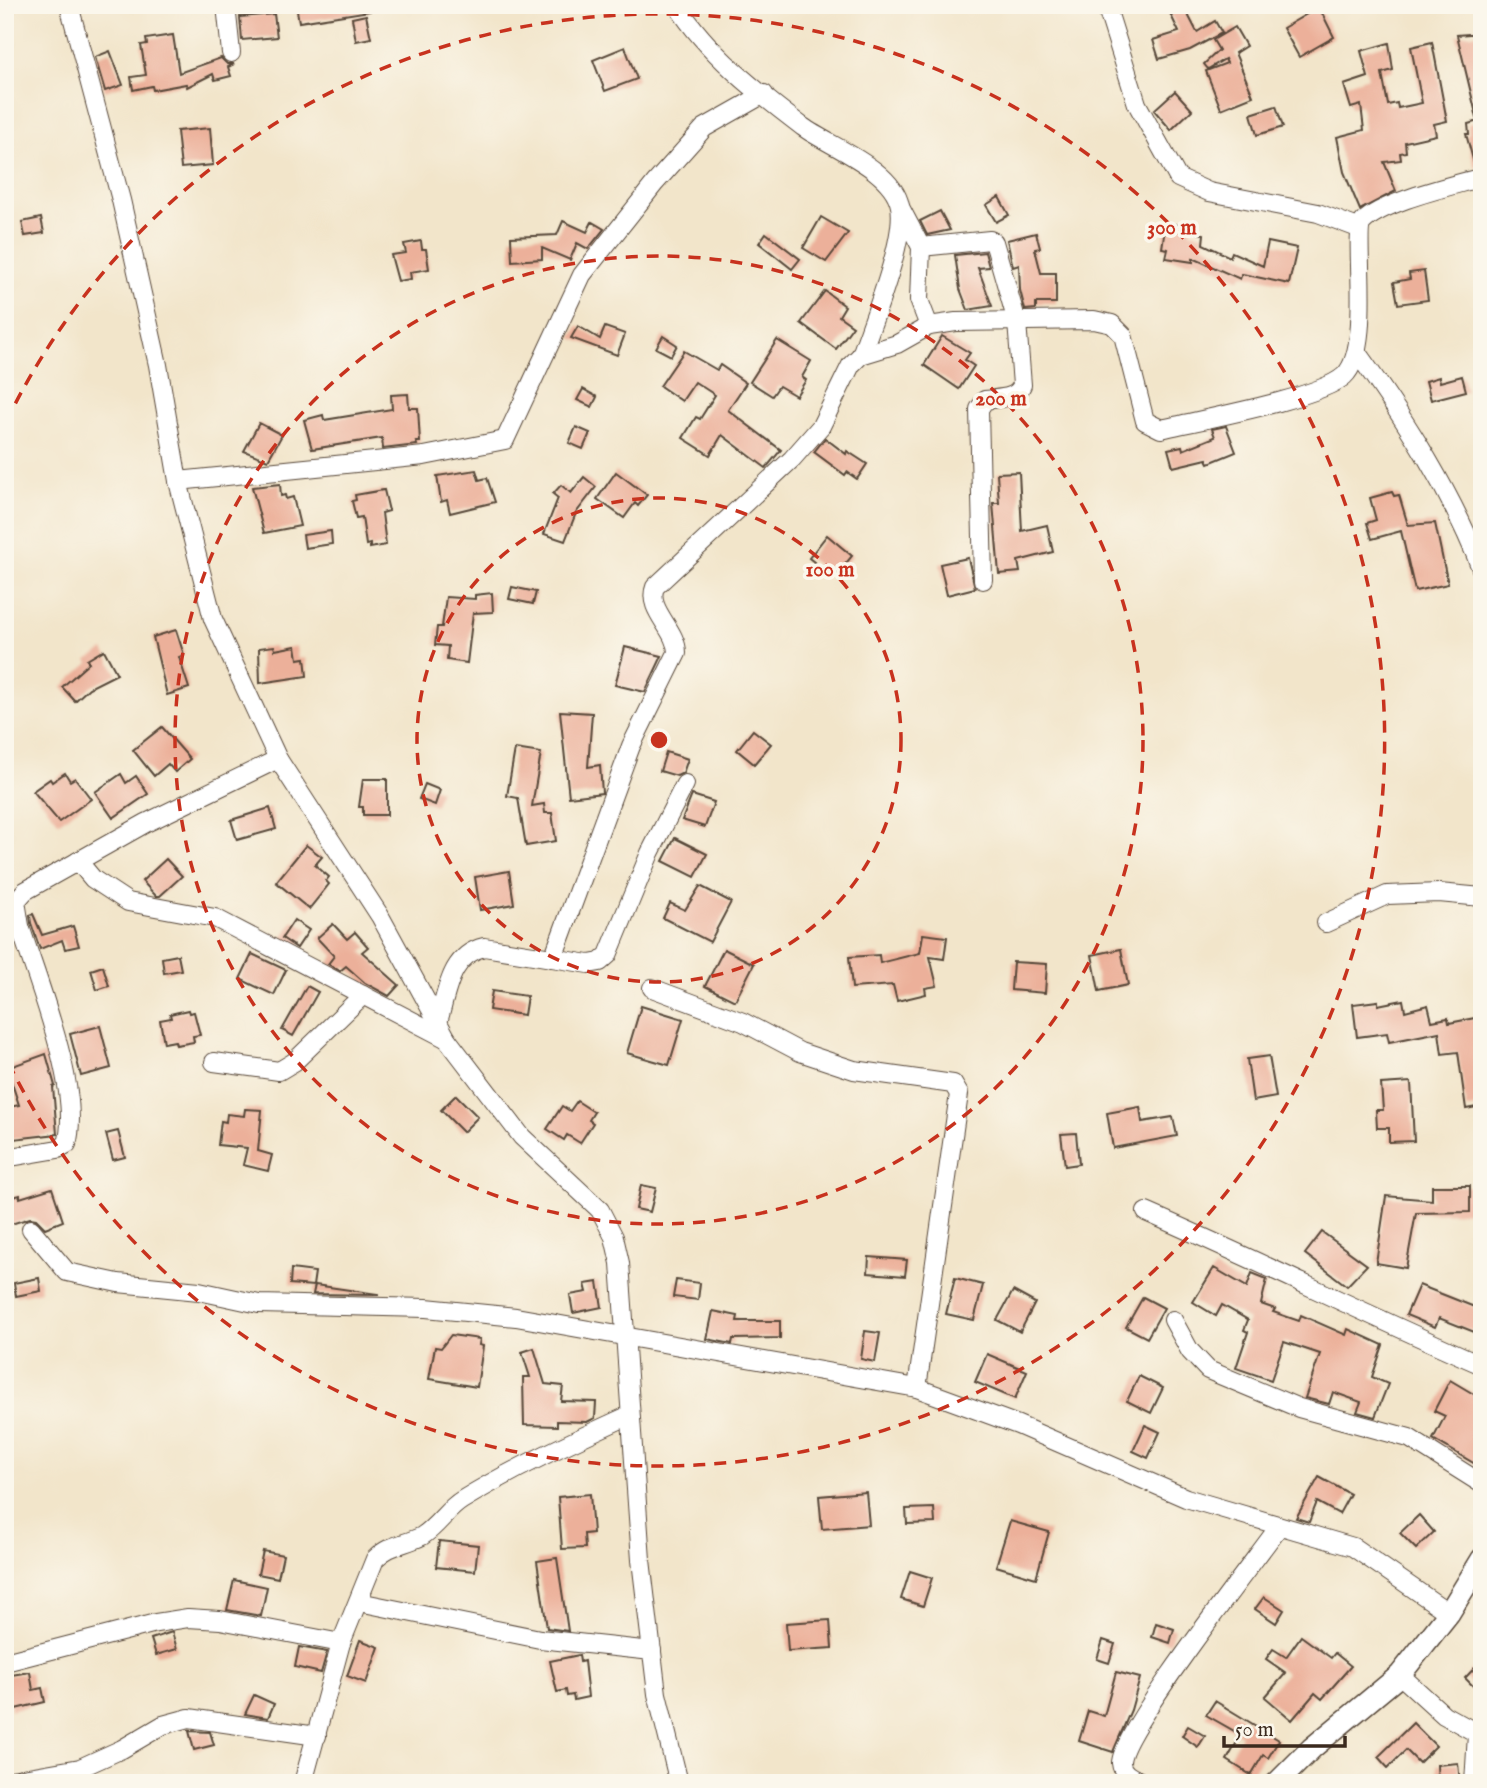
<svg xmlns="http://www.w3.org/2000/svg" width="1487" height="1788" viewBox="0 0 1487 1788" font-family="'IM FELL English',serif">
<rect width="100%" height="100%" fill="#fbf7ec"/>
<filter id="ink" filterUnits="userSpaceOnUse"><feTurbulence type="fractalNoise" baseFrequency=".0143" numOctaves="2"/><feDisplacementMap in="SourceGraphic" scale="14" xChannelSelector="R" yChannelSelector="G"/><feConvolveMatrix kernelMatrix="1 2 1 2 8 2 1 2 1" color-interpolation-filters="sRGB"/></filter>
<filter id="wash" filterUnits="userSpaceOnUse"><feTurbulence type="fractalNoise" baseFrequency=".00686" numOctaves="4" result="noise"/><feDisplacementMap in="SourceGraphic" scale="28" xChannelSelector="R" yChannelSelector="G"/><feGaussianBlur stdDeviation="1.57" result="paint"/><feColorMatrix in="noise" values="0 0 0 0 0 0 0 0 0 0 0 0 0 0 0 0 0 1.4 0 .05"/><feComposite in="paint" operator="in"/></filter>
<g filter="url(#wash)">
<rect width="100%" height="100%" fill="#f2e5ca"/>
<g id="blocks">
<g fill="#ecb09a">
<path d="M296 5H370V11L299 22Z"/>
<path d="M1166 5H1183L1197 32 1215 21 1222 33 1190 50 1159 59 1153 40 1179 32Z"/>
<path d="M1319 7 1334 37 1299 57 1283 28Z"/>
<path d="M274 14 277 37 242 40 240 17Z"/>
<path d="M366 15 371 38 356 41 352 18Z"/>
<path d="M1235 27 1246 46 1235 53 1253 96 1221 109 1206 71 1227 63 1225 59 1208 69 1204 64 1219 50 1213 40Z"/>
<path d="M1482 33V117L1477 118 1457 35Z"/>
<path d="M173 35 179 73 221 58 227 64H234L228 67 231 76 215 80 213 74 187 87 186 84 153 90 152 86 133 90 131 77 146 75 141 45 147 44 146 39Z"/>
<path d="M1432 42 1447 121 1434 124 1436 135 1405 142 1406 152 1400 153 1401 160 1384 162 1396 191 1360 210 1344 172 1337 137 1364 130 1361 105 1351 108 1344 85 1368 77 1361 51 1389 43 1393 70 1382 73 1388 105 1397 103 1398 108 1422 103 1411 47Z"/>
<path d="M625 47 637 79 605 91 593 60Z"/>
<path d="M110 51 123 85 105 91 95 57Z"/>
<path d="M1175 91 1192 110 1171 130 1154 110Z"/>
<path d="M1276 106 1283 127 1257 135 1251 114Z"/>
<path d="M1482 120V166L1475 167 1466 134H1469L1468 124Z"/>
<path d="M210 128 213 165 181 168 177 131Z"/>
<path d="M999 197 1009 215 996 222 986 205Z"/>
<path d="M940 211 950 230 927 235 920 221Z"/>
<path d="M821 217 848 233 826 262 803 248Z"/>
<path d="M41 218 44 233 25 236 22 222Z"/>
<path d="M563 221 587 232 592 222 604 229 588 249 577 243 570 260 542 248V259L512 261 511 237 557 235Z"/>
<path d="M1171 224 1191 226 1190 232 1204 234 1203 244 1230 257 1232 252 1263 266 1268 242 1297 248 1289 284 1242 274 1240 279 1193 258V262L1166 258 1168 249 1162 248 1165 228 1171 229Z"/>
<path d="M766 233 800 259 792 269 759 243Z"/>
<path d="M1036 233 1040 248 1035 249 1041 273H1056V303H1036V309L1025 310 1020 290 1019 265 1013 267 1007 240Z"/>
<path d="M421 241 422 249H426L429 269 410 272 411 279 398 281 391 255 406 253 404 244Z"/>
<path d="M985 252 989 267 978 268 992 306 968 310 960 289 955 255Z"/>
<path d="M1424 271 1428 300 1398 304 1394 282 1410 279 1409 273Z"/>
<path d="M825 291 845 306 839 316 853 326 836 349 801 323Z"/>
<path d="M578 326 600 339 605 327 625 334 617 355 571 338Z"/>
<path d="M663 336 677 345 671 356 656 348Z"/>
<path d="M942 336 970 353 965 360 974 366 959 389 924 365Z"/>
<path d="M777 340 811 361 802 377 806 380 796 396 779 386 772 396 750 382Z"/>
<path d="M684 351 717 370 720 365 746 383 728 410 781 450 766 468 722 435 710 455 683 438 696 417 700 419 715 395 695 382 682 401 660 386Z"/>
<path d="M1462 376 1466 391 1431 400 1426 381 1439 377 1440 382Z"/>
<path d="M583 389 597 397 592 407 577 400Z"/>
<path d="M408 394 409 408H418L420 442H416L417 445 383 449 382 438 312 449 304 420 323 415 324 420 392 409 391 395Z"/>
<path d="M259 423 282 435 268 460 244 451Z"/>
<path d="M1226 426 1236 452 1209 463 1207 459 1173 467 1168 449 1182 446 1183 450 1215 437 1212 429Z"/>
<path d="M576 427 590 433 583 449 569 443Z"/>
<path d="M825 438 846 454 847 451 867 464 857 479 847 472 845 475 814 452Z"/>
<path d="M476 470 479 480 487 478 495 502 450 513 447 500 441 502 437 476Z"/>
<path d="M616 472 647 495 638 506 635 503 624 518 597 499Z"/>
<path d="M1019 472 1022 531 1047 525 1053 552 1018 561 1020 572 999 574 993 503H999L997 473Z"/>
<path d="M584 477 596 487 576 513 565 541 544 534 558 498 553 494 561 485 571 493Z"/>
<path d="M280 484 281 496 285 495 286 499 293 497 300 526 264 533 252 487Z"/>
<path d="M384 490 389 511 382 513 386 545 370 548V544L366 545 362 517 356 518 352 501 356 500 355 495Z"/>
<path d="M1392 492 1394 496 1399 495 1408 525 1435 523 1448 584 1415 591 1401 531 1372 539 1367 523 1376 520 1370 498Z"/>
<path d="M331 531 332 544 305 548 303 535Z"/>
<path d="M827 535 852 556 834 578 809 558Z"/>
<path d="M968 558 975 588 947 595 940 564Z"/>
<path d="M512 587 536 592 533 604 509 599Z"/>
<path d="M492 593 493 612 473 613 467 663 447 660 448 646 435 645 437 627H442L446 597 475 599V595Z"/>
<path d="M176 630 184 655 179 657 189 688 167 695 153 637Z"/>
<path d="M274 646 275 650 296 646 298 659 305 658 307 676 260 683 259 648Z"/>
<path d="M625 647 662 656 645 692 615 685Z"/>
<path d="M104 650 117 674 89 688 75 701 62 687 89 663 87 660Z"/>
<path d="M560 711 592 713 588 767 600 765 602 793 569 797Z"/>
<path d="M162 727 190 759 175 772 168 764 154 776 133 750Z"/>
<path d="M753 730 771 744 754 764 737 750Z"/>
<path d="M515 749 541 753 532 806 544 804 545 813H552L556 841 526 846 518 798 507 796Z"/>
<path d="M666 752 688 759 683 773 677 776 660 771Z"/>
<path d="M65 773 70 781 75 778 91 799 59 822 33 791 50 779 52 782Z"/>
<path d="M121 774 126 783 136 776 148 794 113 818 95 792Z"/>
<path d="M363 779H387V815H363V807H359Z"/>
<path d="M425 784 440 790 435 805 419 799Z"/>
<path d="M692 795 714 802 705 827 682 820Z"/>
<path d="M270 808 276 829 237 840 231 820Z"/>
<path d="M675 838 707 854 695 877 663 861Z"/>
<path d="M306 845 322 857 315 865 329 877 326 881 329 884 309 909 276 882Z"/>
<path d="M166 859 182 876 160 896H156L142 881Z"/>
<path d="M509 871 514 904 480 910 475 877Z"/>
<path d="M700 886 731 902 710 942 663 918 670 903 685 910Z"/>
<path d="M33 914 42 935 73 926 79 946 65 949 62 940 40 949 31 923 30 915Z"/>
<path d="M294 920 309 930 297 948 282 938Z"/>
<path d="M333 924 347 939 355 932 368 947 362 952 399 985 389 996 365 983 346 966 340 971 328 964 334 956 317 938Z"/>
<path d="M923 934 947 937 944 959 930 957 937 986 925 988 926 994 897 1001 893 985 852 988 849 957 879 955 880 963 920 953Z"/>
<path d="M724 949 754 964 735 1001 705 986Z"/>
<path d="M1121 949 1128 985 1099 991 1092 955Z"/>
<path d="M252 954 286 970 274 995 240 979Z"/>
<path d="M178 955 181 970 164 973 162 958Z"/>
<path d="M1013 962 1047 964 1045 993 1011 990Z"/>
<path d="M103 966 109 986 97 990 91 970Z"/>
<path d="M307 986 318 992 293 1036 282 1030Z"/>
<path d="M492 991 527 996 524 1015 489 1010Z"/>
<path d="M1403 1000 1405 1011 1428 1005 1432 1021 1448 1018 1449 1023 1475 1018 1482 1051V1106L1466 1109 1458 1052 1442 1054 1439 1032 1389 1042 1387 1033 1357 1037 1353 1004 1378 1001V1005Z"/>
<path d="M641 1006 683 1019 669 1065 627 1053Z"/>
<path d="M188 1010 189 1013 194 1012 200 1035 193 1036 194 1042 176 1045 175 1041 164 1043 160 1020 171 1018 170 1014Z"/>
<path d="M100 1026 111 1068 81 1076 70 1034Z"/>
<path d="M46 1054 55 1086 53 1087 57 1134 5 1140V1108L19 1105 7 1068Z"/>
<path d="M1269 1056 1276 1097 1253 1101 1247 1059Z"/>
<path d="M1411 1082 1414 1141 1389 1142V1128H1377L1376 1110H1383L1381 1084Z"/>
<path d="M456 1095 478 1117 463 1132 441 1110Z"/>
<path d="M577 1101 594 1112 589 1120 593 1123 580 1143 567 1135 564 1140 547 1129 562 1106 570 1111Z"/>
<path d="M1140 1107 1142 1122 1173 1117 1177 1136 1113 1148 1107 1113Z"/>
<path d="M245 1109 262 1110 258 1151 272 1155 268 1171 243 1165 247 1148 218 1145 221 1121 226 1122 227 1114 244 1116Z"/>
<path d="M118 1131 125 1157 113 1160 106 1134Z"/>
<path d="M1076 1133 1079 1164 1065 1166 1061 1134Z"/>
<path d="M641 1185 656 1188 650 1212 636 1209Z"/>
<path d="M1432 1186H1470V1212L1416 1213 1406 1268 1376 1263 1386 1196 1432 1200Z"/>
<path d="M52 1188 63 1221 45 1228 36 1219 30 1218 5 1226V1199L20 1195V1198Z"/>
<path d="M1322 1232 1367 1265 1347 1286 1305 1254Z"/>
<path d="M869 1257 907 1260 905 1276 868 1273Z"/>
<path d="M1214 1268 1247 1287 1252 1273 1267 1279 1261 1304 1275 1309 1273 1312 1299 1321 1301 1315 1346 1335 1348 1329 1383 1345 1372 1377 1388 1384 1375 1417 1357 1412 1361 1402 1333 1392 1329 1404 1305 1398 1320 1354 1284 1342 1271 1380 1236 1368 1248 1332 1244 1330 1248 1320 1222 1305 1216 1316 1193 1302Z"/>
<path d="M291 1269 315 1272 313 1286 290 1284Z"/>
<path d="M39 1278 41 1291 16 1296 14 1283Z"/>
<path d="M955 1278 983 1285 974 1320 946 1314Z"/>
<path d="M676 1280 700 1283 698 1300 673 1297Z"/>
<path d="M598 1282 602 1307 573 1313 570 1295 587 1292 585 1284Z"/>
<path d="M315 1285 378 1294V1295L313 1294Z"/>
<path d="M1419 1285 1482 1310V1335L1439 1318 1435 1327 1406 1315Z"/>
<path d="M1013 1291 1035 1303 1020 1332 997 1320Z"/>
<path d="M1143 1297 1164 1308 1147 1338 1126 1327Z"/>
<path d="M713 1311 738 1316 737 1321H780V1338L733 1339 732 1344 707 1339Z"/>
<path d="M865 1331 880 1333 875 1362 861 1359Z"/>
<path d="M451 1335 480 1339 479 1345 483 1346 477 1387 429 1379 435 1347 441 1348Z"/>
<path d="M534 1348 545 1384 563 1386 561 1401 596 1402 595 1418 587 1422 557 1421V1426L524 1425 523 1377H530L522 1352Z"/>
<path d="M987 1354 1027 1371 1015 1399 975 1382Z"/>
<path d="M1139 1376 1163 1388 1151 1413 1127 1401Z"/>
<path d="M1450 1380 1482 1399V1468L1433 1439 1445 1416 1434 1411Z"/>
<path d="M1145 1425 1160 1432 1148 1458 1133 1451Z"/>
<path d="M1319 1477 1350 1494 1339 1514 1317 1502 1309 1522 1296 1518Z"/>
<path d="M866 1492 869 1525 822 1529 819 1496Z"/>
<path d="M590 1494 593 1533 584 1534 585 1548 562 1549 558 1497Z"/>
<path d="M934 1508 935 1523 907 1524 906 1509Z"/>
<path d="M1419 1515 1434 1532 1416 1549 1400 1533Z"/>
<path d="M1010 1521 1049 1532 1036 1578 996 1566Z"/>
<path d="M439 1541 478 1545 475 1571 436 1567Z"/>
<path d="M263 1551 283 1555 278 1578 258 1574Z"/>
<path d="M557 1558 568 1631 547 1628 537 1561Z"/>
<path d="M910 1571 932 1578 923 1606 901 1599Z"/>
<path d="M234 1580 267 1587 261 1616 227 1610Z"/>
<path d="M1264 1597 1284 1610 1276 1623 1255 1609Z"/>
<path d="M830 1620 832 1648 788 1651 786 1623Z"/>
<path d="M1156 1623 1174 1629 1170 1643 1152 1637Z"/>
<path d="M172 1632 177 1649 156 1655 151 1639Z"/>
<path d="M1301 1636 1331 1658 1335 1653 1351 1666 1322 1699 1315 1693 1292 1720 1265 1697 1286 1673 1266 1659 1273 1649 1286 1657Z"/>
<path d="M360 1640 379 1647 366 1683 347 1676Z"/>
<path d="M1103 1640 1115 1644 1109 1663 1097 1659Z"/>
<path d="M299 1647 327 1652 321 1673 295 1667Z"/>
<path d="M579 1655 580 1662 584 1661 588 1697 574 1700 573 1695 567 1696 566 1690 557 1692 550 1661Z"/>
<path d="M1482 1660V1695L1465 1678Z"/>
<path d="M30 1672 33 1690 42 1688 45 1702 11 1710 5 1676Z"/>
<path d="M1116 1672 1140 1678 1131 1710 1113 1752 1079 1741 1088 1711 1104 1716Z"/>
<path d="M254 1695 274 1704 268 1718 245 1714Z"/>
<path d="M1215 1701 1279 1740 1268 1758 1263 1755 1251 1775 1227 1760 1241 1735 1206 1715Z"/>
<path d="M1413 1723 1436 1746 1419 1763 1406 1750 1388 1768 1378 1757Z"/>
<path d="M1188 1726 1205 1736 1198 1747 1182 1736Z"/>
<path d="M189 1731 210 1732 214 1745 194 1750Z"/>
<path d="M1458 1763 1460 1783H1438L1437 1765Z"/>
</g>
</g>
</g>
<g filter="url(#ink)">
<use href="#blocks" fill-opacity="0" stroke="#564638" stroke-width="2"/>
<g fill="none" stroke-linecap="round" stroke-linejoin="round">
<g stroke="#564638" stroke-width="20">
<g id="minor">
<path d="M69 5 121 200 158 365 178 481 213 619 278 759 380 916 447 1039 522 1137 600 1210 614 1237 620 1263 641 1560 657 1694 679 1783"/>
<path d="M226 5 231 53"/>
<path d="M677 5C707 53 758 93 803 127 831 147 893 169 900 206 906 240 873 320 861 355"/>
<path d="M1106 5 1137 104 1178 178 1209 192 1318 213 1358 228"/>
<path d="M901 209 921 247 919 300 929 326"/>
<path d="M921 247 990 240 994 242 1017 322 1022 385C1016 400 999 398 985 400L979 409 983 580"/>
<path d="M1358 354C1407 422 1452 493 1482 571"/>
<path d="M178 481 424 456 505 440 582 275 655 183 704 128 764 94"/>
<path d="M78 861 93 879 128 902 215 918 447 1039"/>
<path d="M1326 923 1387 895 1439 893 1482 897"/>
<path d="M553 958 631 746 677 653C677 629 646 610 655 587L792 459 821 426 851 365 861 355 897 344 929 326 956 322 1094 320 1112 324 1123 335 1145 421 1161 429C1199 420 1320 398 1344 376 1374 348 1352 233 1363 222 1384 201 1452 186 1482 177"/>
<path d="M652 988 743 1022 800 1052 854 1070 953 1084 959 1094 917 1388"/>
<path d="M438 1022C447 992 450 955 484 947L589 964 600 962 608 955 650 853 685 784"/>
<path d="M214 1062 279 1071 294 1062 363 995"/>
<path d="M5 1158 58 1149 67 1144C82 1090 37 980 20 926L16 901 25 891 146 823 278 759"/>
<path d="M1146 1212C1259 1261 1369 1316 1482 1365"/>
<path d="M31 1229 67 1272 118 1283 199 1291 259 1304 426 1308 516 1317 917 1388 1018 1425 1186 1498 1353 1547 1449 1613"/>
<path d="M1173 1320 1190 1351 1208 1370 1299 1408 1409 1438 1482 1484"/>
<path d="M359 1602 540 1639 652 1651"/>
<path d="M5 1662 156 1623 188 1618 220 1620 341 1643"/>
<path d="M1400 1675 1444 1715 1482 1736"/>
<path d="M5 1781 80 1768 122 1749 163 1725 189 1718 317 1736"/>
<path d="M303 1783 341 1643 375 1559C389 1544 405 1545 422 1536 438 1526 447 1509 462 1500 516 1467 573 1441 630 1415"/>
<path d="M1144 1783C1134 1778 1122 1775 1121 1763 1120 1732 1253 1563 1278 1528"/>
<path d="M1474 1783 1477 1734"/>
</g>
</g>
<g stroke="#564638" stroke-width="24">
<path id="tertiary" d="M1277 1783 1312 1748 1400 1675 1449 1613 1482 1559"/>
</g>
<use href="#minor" stroke="#fff" stroke-width="18"/>
<use href="#tertiary" stroke="#fff" stroke-width="21"/>
</g>
</g>
<g fill="none" stroke="#c8321e" stroke-width="3.5" stroke-dasharray="12 9">
<circle cx="659" cy="740" r="242"/>
<circle cx="659" cy="740" r="484"/>
<path d="M6 422A726 726 0 1 1 6 1058"/>
</g>
<circle cx="659" cy="740" r="10" fill="#c8321e" stroke="#fbf7ec" stroke-width="3.5"/>
<g font-size="21" text-anchor="middle" font-weight="bold" fill="#c8321e" stroke="#fbf7ec" stroke-width="7" stroke-linejoin="round" paint-order="stroke">
<text x="1172" y="234">300 m</text>
<text x="1001" y="405">200 m</text>
<text x="830" y="576">100 m</text>
</g>
<rect width="1487" height="1788" fill="none" stroke="#fbf7ec" stroke-width="28"/>
<path d="M1224 1736v10h121v-10" fill="none" stroke="#3b2a1e" stroke-width="3.5"/>
<text x="1235" y="1736" font-size="21" fill="#3b2a1e" stroke="#fbf7ec" stroke-width="5" paint-order="stroke">50 m</text>
</svg>
